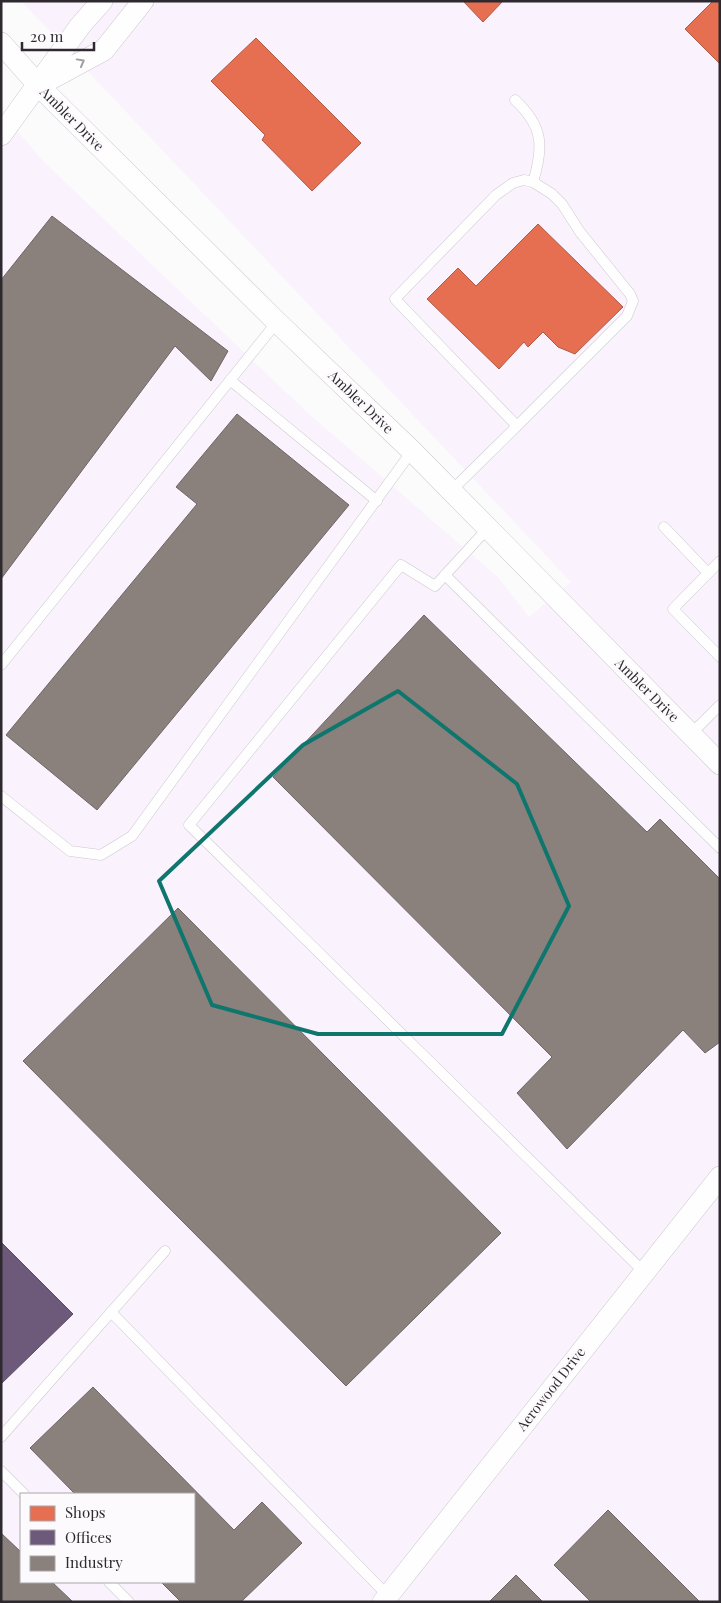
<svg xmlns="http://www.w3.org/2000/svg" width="721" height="1603" viewBox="0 0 721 1603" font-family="'Playfair Display',serif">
<rect width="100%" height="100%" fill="#fcfbfc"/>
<path fill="#faf2fd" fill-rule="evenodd" d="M21 1H720V1602H1V111L42 160 308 413 499 578 529 617 571 582ZM21 1494H194V1582H21Z"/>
<g fill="#e76f51" stroke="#af5a47">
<path d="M463 1H503L483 22Z"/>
<path d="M713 1H720V64L685 29Z"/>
<path d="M256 38 361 143 312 191 262 140 265 135 211 81Z"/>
<path d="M538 224 623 307 575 354 558 347 543 332 528 347 524 342 499 369 427 299 458 268 476 286Z"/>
</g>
<path fill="#6d597a" stroke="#5a4b64" d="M1 1242 73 1314 1 1384Z"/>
<g fill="#8a817c" stroke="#6e6765">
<path d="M52 216 228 351 211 381 175 346 1 579V280Z"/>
<path d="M237 414 349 505 97 810 6 735 197 504 176 487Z"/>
<path d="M424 615 647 832 660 819 720 879V1042L705 1053 683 1030 567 1149 517 1093 552 1057 273 777Z"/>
<path d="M178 908 501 1233 346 1386 23 1061Z"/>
<path d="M93 1387 234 1530 262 1502 302 1543 241 1602H181L161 1582H194V1494H75L30 1448Z"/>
<path d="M608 1510 700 1602H591L554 1565Z"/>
<path d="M1 1533 21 1552V1582H52L73 1602H1Z"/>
<path d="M516 1575 543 1602H489Z"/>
</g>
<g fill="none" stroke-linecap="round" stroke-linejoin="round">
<g stroke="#cbc8cc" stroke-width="11">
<g id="service">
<path d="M515 100C543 126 544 146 533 182"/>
<path d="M230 380 377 501"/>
<path d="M451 491 517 426 395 299 496 195 513 183 524 180 533 182 552 194 562 204 580 232 630 294 633 301 627 316 517 426"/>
<path d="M664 527 708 573"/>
<path d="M487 529 435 586 401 565 189 825 644 1272"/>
<path d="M720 561 673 609 720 657"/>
<path d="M445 575 720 848"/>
<path d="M1 665 277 322"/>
<path d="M691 734 720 705"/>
<path d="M1 796 70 851 101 855 132 836 412 451"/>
<path d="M111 1312 388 1596"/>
<path d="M1 1437 165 1251"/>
<path d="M1 1471 24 1494"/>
<path d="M109 1582 129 1602"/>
</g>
</g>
<g stroke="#cbc8cc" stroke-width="22">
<g id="minor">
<path d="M1 43 39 86 277 322 412 451 720 764"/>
<path d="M43 83 104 50 143 1"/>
<path d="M1 135 80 26 102 1"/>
<path d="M383 1602 720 1177"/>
</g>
</g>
<use href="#service" stroke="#fffeff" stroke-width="10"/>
<use href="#minor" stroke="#fffeff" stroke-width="21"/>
</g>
<defs><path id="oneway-chevron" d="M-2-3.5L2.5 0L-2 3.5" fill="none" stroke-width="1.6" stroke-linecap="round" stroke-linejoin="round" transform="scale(1.25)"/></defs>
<use stroke="#a09ea1" href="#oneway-chevron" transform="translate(81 62) rotate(-29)"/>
<path fill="none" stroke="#0f766e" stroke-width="4" stroke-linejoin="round" d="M398 691 517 784 569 906 502 1034H318L212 1005 159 881 303 745Z"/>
<g text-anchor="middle" stroke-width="5" stroke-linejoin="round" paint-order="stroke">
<g font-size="14" fill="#2d292f" stroke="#fcfafd">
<text transform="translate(72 119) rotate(45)" y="5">Ambler Drive</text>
<text transform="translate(361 402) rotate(44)" y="5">Ambler Drive</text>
<text transform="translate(647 690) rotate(45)" y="5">Ambler Drive</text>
<text transform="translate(551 1389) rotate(-52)" y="5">Aerowood Drive</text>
</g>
</g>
<rect width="721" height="1603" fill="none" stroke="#2d292f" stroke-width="5"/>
<rect x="20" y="1493" width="175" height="90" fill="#fcfafd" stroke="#a9a6ab"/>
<rect x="30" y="1506" width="25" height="15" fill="#e76f51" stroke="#a9a6ab"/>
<text x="65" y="1518" font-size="15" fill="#2d292f">Shops</text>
<rect x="30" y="1530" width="25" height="15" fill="#6d597a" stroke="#a9a6ab"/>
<text x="65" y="1543" font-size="15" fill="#2d292f">Offices</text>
<rect x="30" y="1556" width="25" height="15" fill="#8a817c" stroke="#a9a6ab"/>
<text x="65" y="1568" font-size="15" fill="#2d292f">Industry</text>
<path d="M22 42v8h72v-8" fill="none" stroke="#2d292f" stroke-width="2.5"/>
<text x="30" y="42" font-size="15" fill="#2d292f" stroke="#fcfafd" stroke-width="4" paint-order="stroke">20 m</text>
</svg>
